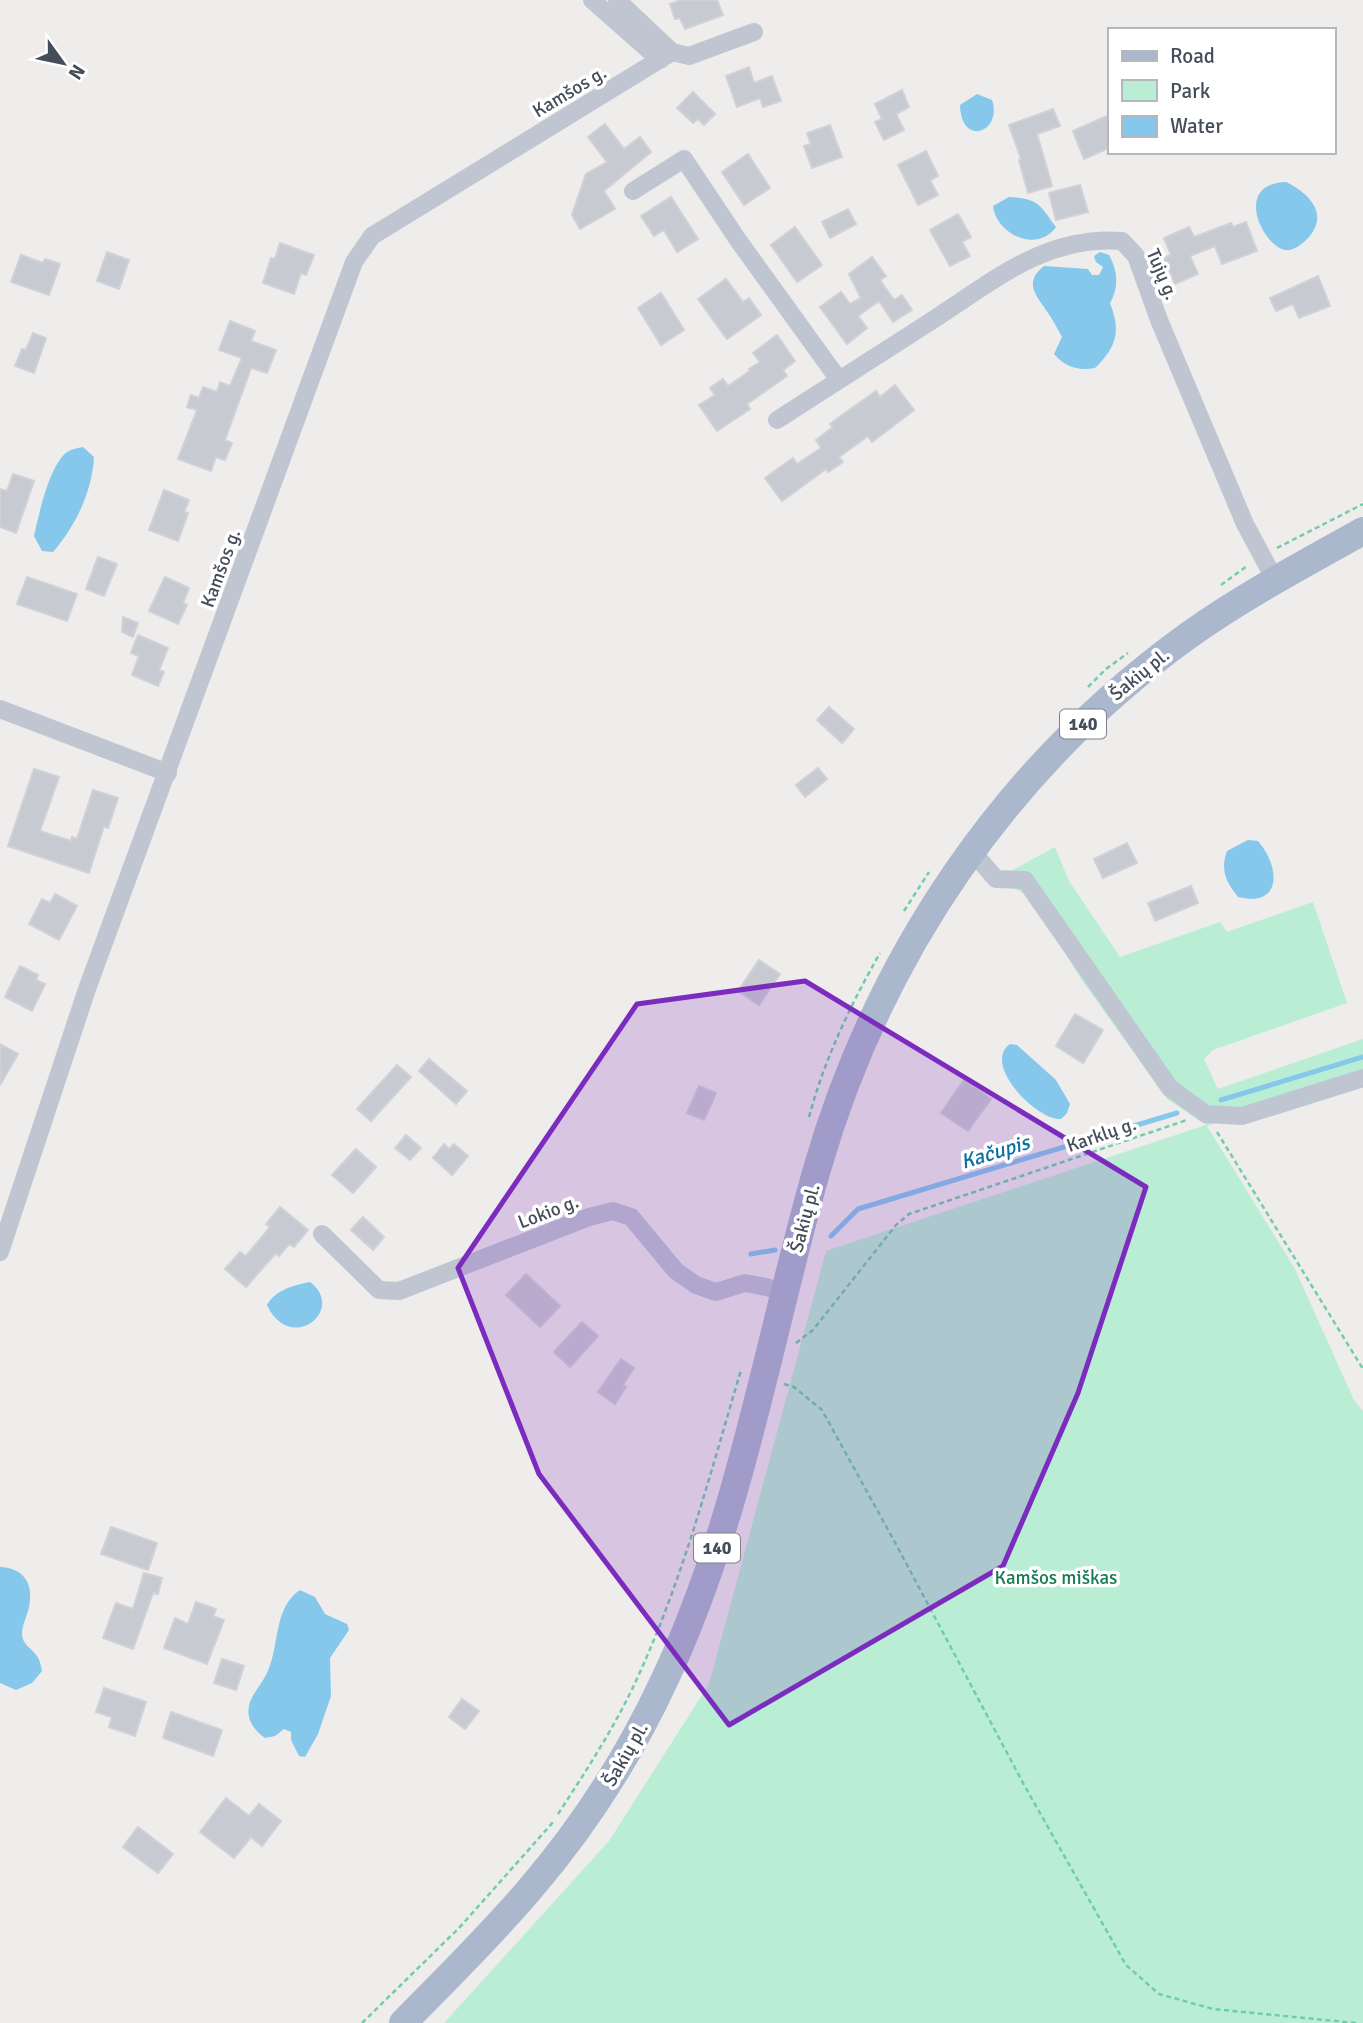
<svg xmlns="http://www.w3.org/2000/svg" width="1363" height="2023" viewBox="0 0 1363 2023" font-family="Signika,sans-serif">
<rect width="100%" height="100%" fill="#efecec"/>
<path fill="#b9eed4" d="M1055 847 1069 881 1120 957 1220 922 1227 932 1313 902 1347 1003 1213 1050 1204 1059 1218 1089 1363 1039V1074L1207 1126 1295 1269 1354 1400 1363 1411V2023H444L609 1841 709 1684 826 1251 1206 1125 1167 1099 1081 979 1031 897 996 879Z"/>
<g fill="#86c8eb">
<path d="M977 94 992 100C1003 132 961 148 960 105Z"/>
<path d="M1286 182C1311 194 1331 217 1305 241 1299 246 1293 251 1285 250 1263 246 1232 184 1286 182Z"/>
<path d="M1009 197C1039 199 1039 204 1056 227 1037 254 996 234 993 206Z"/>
<path d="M1100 252 1109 255C1118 271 1119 288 1110 303 1121 332 1117 346 1095 368 1078 371 1065 367 1054 354L1062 337C1058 330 1054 322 1050 316 1039 298 1021 284 1044 266L1088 269 1092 275H1099L1103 267 1096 262 1094 256Z"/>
<path d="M83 447 94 457C92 492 76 525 53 552L42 551 34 536C39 514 49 466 67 452 72 449 78 448 83 447Z"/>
<path d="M1248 840 1258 841C1280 866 1283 908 1238 897 1226 882 1220 870 1227 851Z"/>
<path d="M1010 1044 1017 1045 1056 1080 1070 1104 1067 1113 1061 1119C1038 1121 981 1065 1010 1044Z"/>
<path d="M310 1282C347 1310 290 1355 267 1305 275 1290 294 1285 310 1282Z"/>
<path d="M0 1567C24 1568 34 1584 29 1607 27 1616 22 1625 22 1634 23 1646 31 1647 37 1656 40 1660 41 1666 42 1671L32 1683 16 1690 0 1683Z"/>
<path d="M300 1590 315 1597 325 1614 347 1624 349 1630 330 1658 331 1696 318 1734 305 1757 299 1756 291 1740V1732L284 1729 275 1736 265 1738C255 1731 246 1720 249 1706 251 1695 262 1684 267 1673 280 1646 273 1608 300 1590Z"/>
</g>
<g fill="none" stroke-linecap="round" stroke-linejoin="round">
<g stroke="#86c8eb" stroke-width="5">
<path d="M1221 1100 1363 1057"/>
<path d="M831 1236 858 1209 1177 1113"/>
<path d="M751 1254 775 1250"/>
</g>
</g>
<g fill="#c8cad2" stroke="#d0d1d8" stroke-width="2">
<path d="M681 0H717L723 15 685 29 680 18 675 19 670 4Z"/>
<path d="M749 67 754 83 772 76 781 101 763 107 760 98 737 107 726 76Z"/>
<path d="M902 90 909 107 896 114 904 130 884 140 875 122 882 119 875 104Z"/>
<path d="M693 92 715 114 704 125 698 119 693 123 677 108Z"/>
<path d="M1053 109 1060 126 1037 134 1052 186 1028 193 1019 160 1021 159 1009 125Z"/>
<path d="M1109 115V148L1084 159 1073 131Z"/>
<path d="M605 124 624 149 640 137 651 152 604 191 615 209 580 229 572 215 586 174 607 162 588 137Z"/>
<path d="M830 125 842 157 812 168 804 146 811 144 807 133Z"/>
<path d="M926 151 938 176 930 180 938 195 918 205 898 165Z"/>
<path d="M748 154 770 188 744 205 722 172Z"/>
<path d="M1080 185 1088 212 1056 220 1049 193Z"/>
<path d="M671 197 698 239 677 252 664 230 654 236 641 216Z"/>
<path d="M848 209 856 224 830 238 822 222Z"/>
<path d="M958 214 971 237 962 242 970 256 950 266 930 230Z"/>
<path d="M1246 222 1257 251 1222 264 1215 246 1190 256 1198 274 1175 284 1164 258 1171 255 1164 238 1189 227 1194 237 1231 223 1233 227Z"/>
<path d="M795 227 822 265 797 282 771 245Z"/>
<path d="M280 243 314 255 306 275 301 273 294 294 263 283 271 258 275 259Z"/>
<path d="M107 252 129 260 119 289 97 281Z"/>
<path d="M21 255 43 263 45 259 60 264 49 295 11 282Z"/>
<path d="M872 257 886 276 880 280 894 300 902 295 912 310 893 322 879 301 858 316 867 328 847 344 820 307 841 292 850 304 861 298 849 274Z"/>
<path d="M1318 276 1330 306 1299 318 1293 304 1276 311 1270 298Z"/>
<path d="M726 279 743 302 749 298 761 315 727 339 698 299Z"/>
<path d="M661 293 684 330 661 345 638 308Z"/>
<path d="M230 321 255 331 251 341 276 350 267 373 251 368 225 440 232 443 225 460 216 457 211 471 178 459 197 410 187 407 191 395 199 398 203 387 217 392 220 382 230 386 242 358 219 350Z"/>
<path d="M33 333 46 338 34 373 15 366 22 349 26 350Z"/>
<path d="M777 335 795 361 783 370 787 376 747 404 750 409 717 431 699 405 715 395 710 388 723 379 728 386 750 371 749 369 760 362 753 353Z"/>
<path d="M895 385 914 410 872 442 868 436 839 457 843 462 828 472 826 469 782 501 765 478 793 458 797 464 821 448 816 440 833 427 830 424 876 391 880 397Z"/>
<path d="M13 474 34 481 16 533 0 527V489L7 491Z"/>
<path d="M164 490 189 500 184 512 188 513 178 541 149 530Z"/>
<path d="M98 557 117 564 104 596 86 589Z"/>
<path d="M27 577 77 594 67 621 17 604Z"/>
<path d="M165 577 189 588 183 603 187 605 178 624 149 611Z"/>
<path d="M123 617 138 623 133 637 122 632Z"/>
<path d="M138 635 168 648 159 670 164 672 158 686 132 675 139 656 131 653Z"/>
<path d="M829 707 854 729 842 743 817 720Z"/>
<path d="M818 768 827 779 805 797 796 785Z"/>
<path d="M34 769 59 777 40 831 71 841 72 837 77 839 93 790 118 798 108 828 104 826 89 873 8 846Z"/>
<path d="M1127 843 1137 863 1103 878 1094 859Z"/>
<path d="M1191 886 1198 903 1155 921 1148 903Z"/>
<path d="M55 894 77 906 59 940 29 924 42 899 50 903Z"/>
<path d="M759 960 780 974 759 1005 738 991Z"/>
<path d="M20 966 38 975 36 980 45 984 32 1011 5 997Z"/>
<path d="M1075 1014 1103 1030 1083 1063 1056 1046Z"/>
<path d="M0 1044 18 1054 0 1085Z"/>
<path d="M429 1059 467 1091 456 1104 419 1071Z"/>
<path d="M397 1065 411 1077 371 1121 357 1109Z"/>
<path d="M964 1080 991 1099 968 1131 941 1113Z"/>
<path d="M699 1086 716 1093 704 1120 687 1113Z"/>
<path d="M406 1135 421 1148 410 1160 395 1148Z"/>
<path d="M444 1144 449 1149 454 1144 468 1156 452 1175 433 1158Z"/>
<path d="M356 1149 376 1167 353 1193 332 1175Z"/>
<path d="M280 1207 308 1230 294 1247 289 1244 279 1256 276 1253 246 1287 225 1269 240 1252 246 1256 270 1227 266 1224Z"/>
<path d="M363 1217 384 1237 373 1250 351 1230Z"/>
<path d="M526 1274 560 1306 540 1327 506 1295Z"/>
<path d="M582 1322 598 1336 570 1367 554 1352Z"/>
<path d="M621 1359 634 1368 623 1385 626 1387 615 1404 598 1392Z"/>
<path d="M111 1527 157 1543 148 1570 101 1554Z"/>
<path d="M144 1573 162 1578 158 1594 153 1593 133 1649 103 1638 116 1603 133 1609Z"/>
<path d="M196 1602 216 1609 213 1616 224 1620 207 1664 164 1648 175 1618 188 1624Z"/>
<path d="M222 1659 244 1666 236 1690 214 1683Z"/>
<path d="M104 1688 146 1702 135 1736 109 1727 112 1717 96 1712Z"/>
<path d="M462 1699 479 1711 465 1729 449 1717Z"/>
<path d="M171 1712 222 1730 213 1756 163 1738Z"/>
<path d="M226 1798 249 1816 259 1804 281 1821 262 1846 251 1837 234 1858 200 1832Z"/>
<path d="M138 1827 173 1854 158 1873 123 1847Z"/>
</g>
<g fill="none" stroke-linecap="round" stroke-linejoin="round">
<g stroke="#71ccab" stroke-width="2.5" stroke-dasharray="5 3.5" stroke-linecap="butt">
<path d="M1277 548 1363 504"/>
<path d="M1221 585 1247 566"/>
<path d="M1088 687 1106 669 1128 653"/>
<path d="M904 911 929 872"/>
<path d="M809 1117C824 1060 851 1004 880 953"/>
<path d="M1217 1132 1363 1369"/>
<path d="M796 1343 813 1330 896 1225 909 1214 1187 1120"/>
<path d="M784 1384 794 1387 822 1410 898 1548 1023 1783 1126 1965 1159 1994 1213 2009 1356 2023"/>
<path d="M558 1814C588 1768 618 1722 640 1672 684 1575 711 1471 741 1370"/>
<path d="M362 2023 459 1928 555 1820"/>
</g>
<g stroke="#bfc6d2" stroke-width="18">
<path d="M592 0 660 60"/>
<path d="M617 0 672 52"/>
<path d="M672 52 689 56 754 32"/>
<path d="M633 191 684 159 738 240 839 380"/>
<path d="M777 420C826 388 876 357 925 325 989 285 1042 235 1122 241L1136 256 1159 320 1245 524 1275 580"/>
<path d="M0 709 168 773"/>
<path d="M971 850 996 879 1025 880 1170 1088 1206 1114 1242 1116 1363 1078"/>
<path d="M322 1234 379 1290 399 1291 589 1217 613 1211 631 1217 676 1271 696 1285 716 1292 745 1283 766 1287 785 1293"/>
<path d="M0 1252 87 989 354 262 372 236 672 52"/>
</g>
<path stroke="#abb7cc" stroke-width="28" d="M403 2023C446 1979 490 1936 530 1889 584 1826 629 1756 664 1681 741 1518 768 1340 817 1169 879 954 1007 766 1189 635 1244 596 1304 564 1363 531"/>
</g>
<path fill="#7b2cbf" fill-opacity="0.2" stroke="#7b2cbf" stroke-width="5" stroke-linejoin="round" d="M805 981 1146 1187 1078 1393 1003 1566 729 1725 539 1474 458 1268 637 1004Z"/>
<g text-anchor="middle" stroke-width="7" stroke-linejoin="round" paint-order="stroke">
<g fill="#fff" stroke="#7c828b" stroke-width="2">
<rect x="1060" y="709.5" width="46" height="29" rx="5"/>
<rect x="694" y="1533.5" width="46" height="29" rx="5"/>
</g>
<g font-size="18" font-weight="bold" fill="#444d59">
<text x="1083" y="730">140</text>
<text x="717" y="1554">140</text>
</g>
<g font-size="19" fill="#444d59" stroke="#fff">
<text transform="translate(569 91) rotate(-31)" y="7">Kamšos g.</text>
<text transform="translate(1163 274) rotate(67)" y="7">Tujų g.</text>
<text transform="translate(220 568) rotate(-70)" y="7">Kamšos g.</text>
<text transform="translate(1139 674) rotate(-39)" y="7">Šakių pl.</text>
<text transform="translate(1101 1134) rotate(-19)" y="7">Karklų g.</text>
<text transform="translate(548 1211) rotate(-21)" y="7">Lokio g.</text>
<text transform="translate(804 1218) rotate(-75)" y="7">Šakių pl.</text>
<text transform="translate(625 1754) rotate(-60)" y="7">Šakių pl.</text>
</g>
<g font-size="19" fill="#167a55" stroke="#fff">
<text x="1056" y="1584">Kamšos miškas</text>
</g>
<g font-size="21" font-style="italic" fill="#0c70a5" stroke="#fff">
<text transform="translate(995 1152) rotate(-17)" y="7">Kačupis</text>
</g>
</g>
<rect x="1108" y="28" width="228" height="126" fill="#ffffff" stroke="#b4b8bd" stroke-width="2"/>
<rect x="1122" y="51" width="35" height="10" fill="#abb7cc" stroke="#b4b8bd" stroke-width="2"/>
<text x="1170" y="63" font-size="21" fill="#444d59">Road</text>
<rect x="1122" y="80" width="35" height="21" fill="#b9eed4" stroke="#b4b8bd" stroke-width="2"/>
<text x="1170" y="98" font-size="21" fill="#444d59">Park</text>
<rect x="1122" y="116" width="35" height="21" fill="#86c8eb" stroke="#b4b8bd" stroke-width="2"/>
<text x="1170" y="133" font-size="21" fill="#444d59">Water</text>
<g transform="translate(63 63) rotate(123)" stroke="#ffffff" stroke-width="5" paint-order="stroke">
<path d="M0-5L12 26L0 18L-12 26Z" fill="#444d59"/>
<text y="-10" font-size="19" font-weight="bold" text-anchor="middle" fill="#444d59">N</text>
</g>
</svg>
